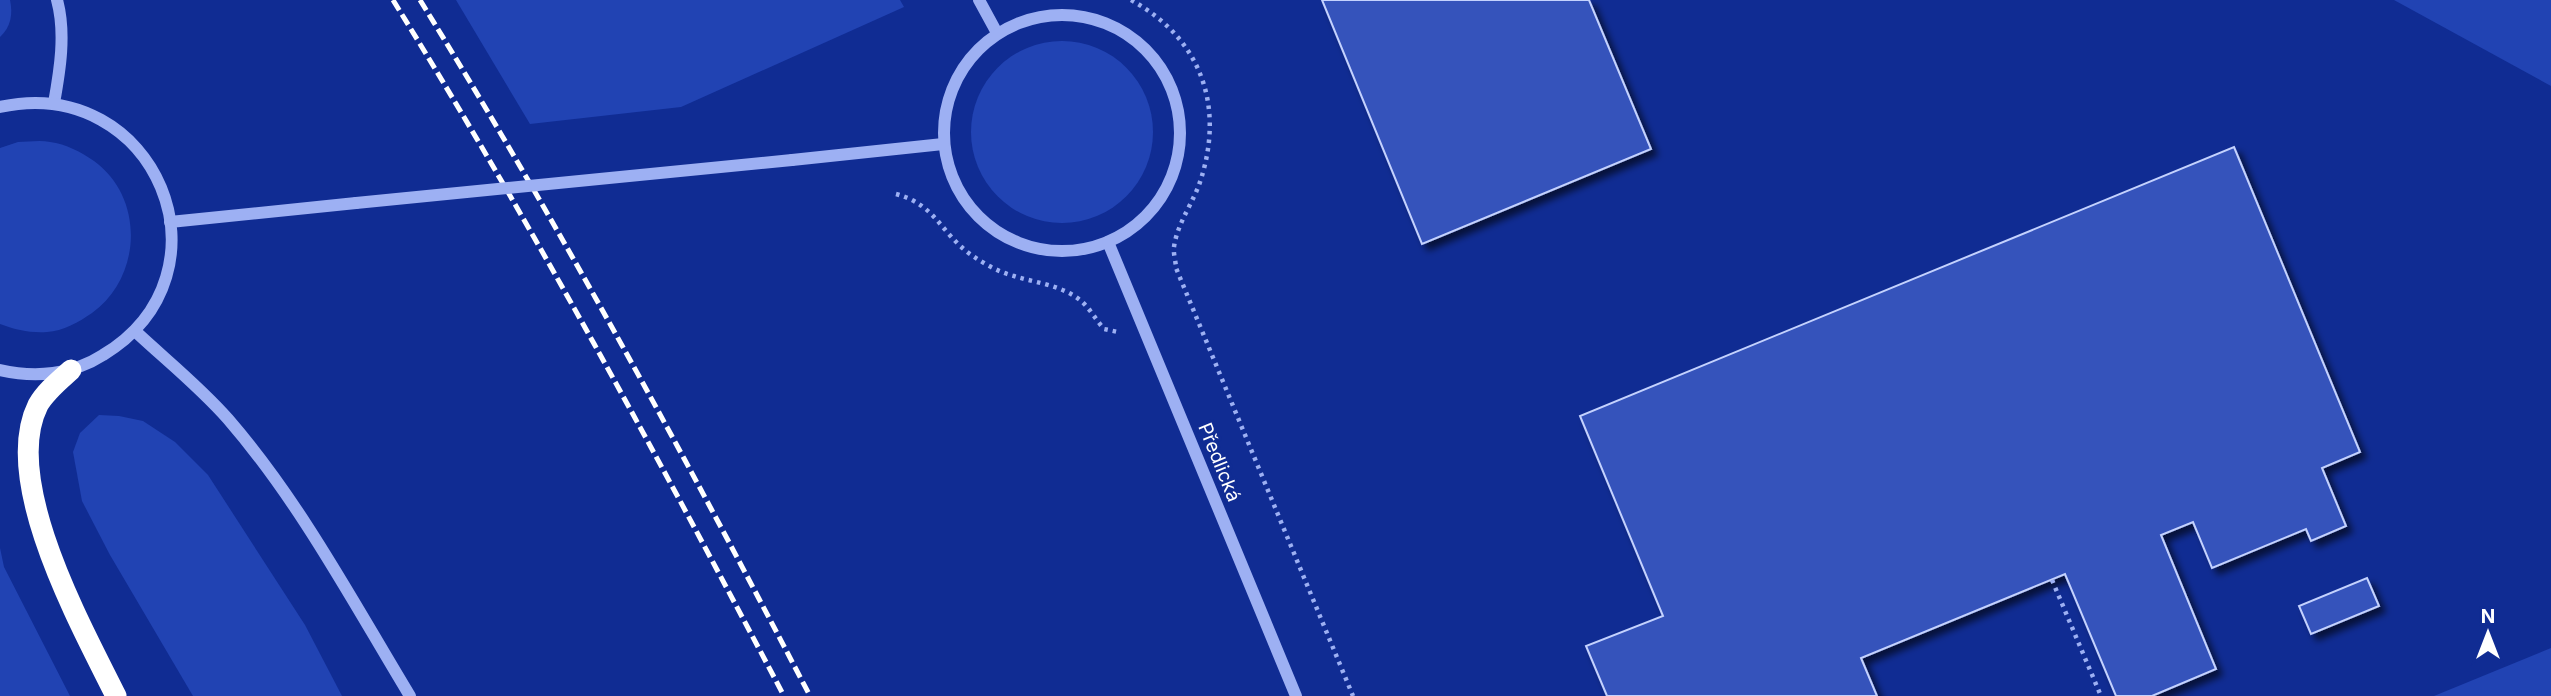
<svg xmlns="http://www.w3.org/2000/svg" width="2551" height="696" viewBox="0 0 2551 696" font-family="Inter,sans-serif">
<defs>
<filter id="shadow"><feDropShadow dx="6" dy="6" stdDeviation="3.5" flood-color="#0009"/></filter>
</defs>
<rect width="100%" height="100%" fill="#102c93"/>
<g fill="#2143b3">
<path d="M0 0H10C13 14 11 27 0 37Z"/>
<path d="M456 0H900L904 7 681 107 530 124Z"/>
<path d="M2394 0H2551V86Z"/>
<circle cx="1062" cy="132" r="91"/>
<path d="M18 142C28 142 40 140 50 142 66 144 81 152 94 161 145 198 142 277 92 313 79 322 63 331 47 332 30 333 16 330 0 324V148Z"/>
<path d="M99 415 119 416 143 421 175 442 208 475 305 625 342 696H193L110 555 82 501 73 452 80 433Z"/>
<path d="M0 548 4 567 70 696H0Z"/>
<path d="M2551 648V696H2434Z"/>
</g>
<g fill="#3452bb" stroke="#c4d2fe" stroke-width="2" filter="url(#shadow)">
<path d="M1322 0H1589L1651 149 1422 244Z"/>
<path d="M2234 147 2360 452 2322 468 2346 526 2311 541 2306 529 2212 568 2193 522 2161 535 2216 669 2152 696H2116L2065 574 1861 658 1877 696H1607L1586 646 1663 616 1580 416Z"/>
<path d="M2367 578 2379 606 2311 634 2299 606Z"/>
</g>
<g fill="none" stroke-linecap="round" stroke-linejoin="round">
<g stroke="#9db0f3" stroke-width="4.5" stroke-dasharray="3.5 5" stroke-linecap="butt">
<path d="M1131 0C1202 39 1225 107 1200 182 1193 203 1177 224 1174 247 1173 253 1176 262 1176 268L1353 696"/>
<path d="M896 194C936 205 940 232 970 254 983 263 998 272 1014 276 1036 283 1061 285 1080 300 1089 307 1096 320 1104 329L1118 332"/>
<path d="M2052 580 2101 696"/>
</g>
<g stroke="#9db0f3" stroke-width="12">
<path d="M979 0 997 33"/>
<circle cx="1062" cy="133" r="118"/>
<path d="M54 103C60 70 66 33 57 0"/>
<path d="M0 107C156 73 239 273 103 355 72 375 35 378 0 370"/>
<path d="M792 160 943 144"/>
<path d="M170 222 356 203"/>
<path d="M1108 242 1296 696"/>
<path d="M135 331C166 360 200 387 228 419 300 502 353 602 410 696"/>
</g>
<path stroke="#fff" stroke-width="21" d="M71 370C60 380 46 391 38 405 0 481 82 627 116 696"/>
<g stroke="#fff" stroke-width="5" stroke-dasharray="12 5" stroke-linecap="butt">
<path d="M393 0C533 226 660 461 784 696"/>
<path d="M420 0C560 226 687 460 810 696"/>
</g>
<path stroke="#9db0f3" stroke-width="12" d="M356 203 792 160"/>
</g>
<g text-anchor="middle" stroke-width="6" stroke-linejoin="round" paint-order="stroke">
<g font-size="19" fill="#fff" stroke="#102c93">
<text transform="translate(1220 462) rotate(68)" y="7">Předlická</text>
</g>
</g>
<g transform="translate(2488 633)" stroke="#102c93" stroke-width="5" paint-order="stroke">
<path d="M0-5L12 26L0 18L-12 26Z" fill="#ffffff"/>
<text y="-10" font-size="19" font-weight="bold" text-anchor="middle" fill="#ffffff">N</text>
</g>
</svg>
